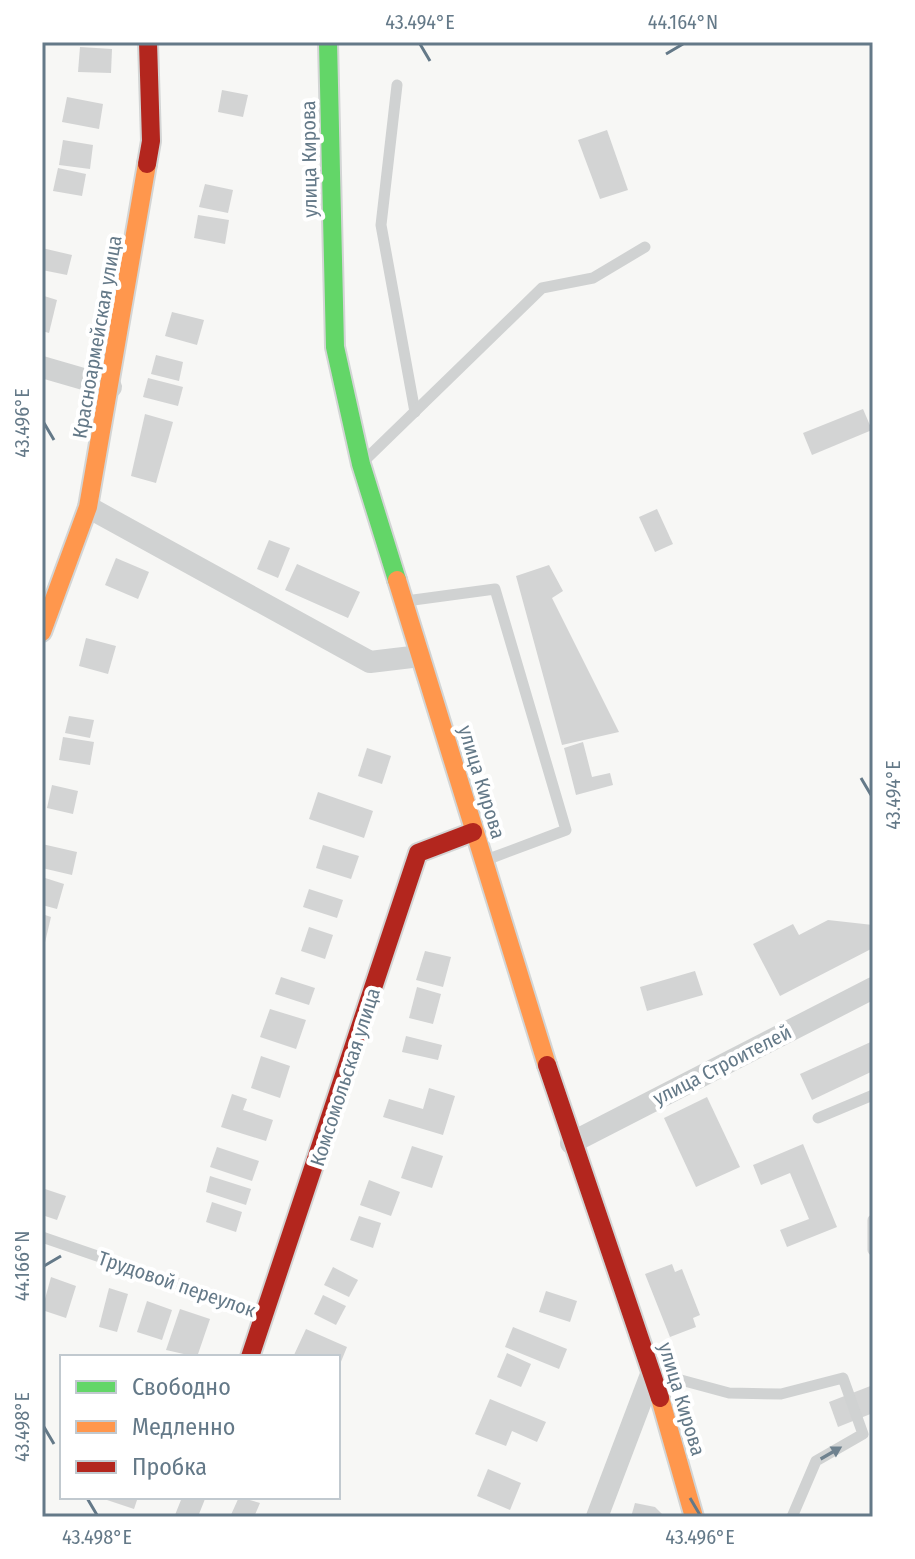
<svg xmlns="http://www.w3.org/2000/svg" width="915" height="1559" viewBox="0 0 915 1559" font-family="'Fira Sans Condensed',sans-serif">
<rect width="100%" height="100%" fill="#f7f7f5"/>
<g fill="#d3d4d4">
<path d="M80 47 112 49 111 73 78 72Z"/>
<path d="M222 90 248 95 243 117 218 112Z"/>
<path d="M67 97 103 104 99 129 62 122Z"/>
<path d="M607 130 628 190 600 199 578 140Z"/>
<path d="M63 140 93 145 90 169 59 165Z"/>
<path d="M58 168 86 174 82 196 53 191Z"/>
<path d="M205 184 233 190 228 213 199 207Z"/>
<path d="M198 215 229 220 225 244 194 238Z"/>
<path d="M42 248 72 255 67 275 42 270Z"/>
<path d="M44 296 57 300 49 333 42 331Z"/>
<path d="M172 312 204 320 197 345 165 336Z"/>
<path d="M156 355 183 362 179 381 151 374Z"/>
<path d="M148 378 183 387 178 406 143 397Z"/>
<path d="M863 409 872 430 812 455 803 433Z"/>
<path d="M145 414 173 422 156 483 131 476Z"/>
<path d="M657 509 673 544 655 552 639 517Z"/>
<path d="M269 540 290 548 278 578 257 569Z"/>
<path d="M116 558 149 572 138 599 105 585Z"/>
<path d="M297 564 360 592 348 618 285 590Z"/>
<path d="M549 565 563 591 552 598 619 732 562 745 516 576Z"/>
<path d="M86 638 116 646 108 674 79 666Z"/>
<path d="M69 716 94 720 90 738 65 733Z"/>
<path d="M63 737 94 742 90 765 59 760Z"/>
<path d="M583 742 592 777 610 773 613 785 576 795 564 748Z"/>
<path d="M367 748 391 756 382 784 358 776Z"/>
<path d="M52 785 78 791 73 814 47 808Z"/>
<path d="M318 792 373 811 364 838 309 819Z"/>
<path d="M42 844 77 852 72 875 42 868Z"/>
<path d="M323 845 359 856 351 879 316 868Z"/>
<path d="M42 877 64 884 57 909 42 905Z"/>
<path d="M309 889 343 900 337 918 303 907Z"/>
<path d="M42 914 51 917 43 951H42Z"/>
<path d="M828 920 873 925V948L780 996 753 944 793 924 799 935Z"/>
<path d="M309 927 333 935 325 959 301 951Z"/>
<path d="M425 951 451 957 443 987 416 980Z"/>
<path d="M695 971 703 995 647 1011 640 987Z"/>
<path d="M281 977 315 988 309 1005 275 994Z"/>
<path d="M417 987 441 994 433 1024 409 1018Z"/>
<path d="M270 1009 306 1020 296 1049 260 1037Z"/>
<path d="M406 1036 442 1045 438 1060 402 1052Z"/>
<path d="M873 1041V1071L812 1100 800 1074Z"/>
<path d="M261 1056 290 1066 280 1098 251 1088Z"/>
<path d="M429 1088 455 1096 443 1135 383 1117 389 1099 423 1109Z"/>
<path d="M232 1094 247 1099 243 1110 273 1120 266 1141 221 1127Z"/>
<path d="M707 1097 740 1167 696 1187 664 1118Z"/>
<path d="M803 1144 837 1227 787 1247 780 1230 809 1219 790 1173 761 1185 753 1165Z"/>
<path d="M412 1146 443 1156 432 1188 401 1178Z"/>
<path d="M217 1147 259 1161 252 1181 210 1167Z"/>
<path d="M210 1176 251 1189 246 1205 206 1192Z"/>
<path d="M369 1180 400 1192 391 1216 360 1205Z"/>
<path d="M42 1188 66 1196 57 1220 42 1215Z"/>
<path d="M212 1202 242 1212 236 1232 206 1222Z"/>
<path d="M359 1216 381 1223 373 1248 350 1240Z"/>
<path d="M672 1264 675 1272 682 1269 700 1315 693 1318 696 1327 670 1337 645 1274Z"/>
<path d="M333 1267 358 1280 349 1297 324 1285Z"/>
<path d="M51 1277 76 1286 66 1318 42 1310Z"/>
<path d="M109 1288 128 1294 117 1332 99 1327Z"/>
<path d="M546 1291 577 1301 570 1322 539 1312Z"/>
<path d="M323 1295 346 1306 336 1325 314 1314Z"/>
<path d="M147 1301 172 1310 162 1340 137 1332Z"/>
<path d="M180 1309 210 1319 197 1357 166 1350Z"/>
<path d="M513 1327 567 1349 559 1369 505 1347Z"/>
<path d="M306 1329 347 1347 338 1369V1357L294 1355Z"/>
<path d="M507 1353 531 1364 521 1387 497 1377Z"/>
<path d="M873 1385V1413L838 1427 829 1402Z"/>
<path d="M490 1399 546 1422 537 1442 512 1431 506 1446 475 1434Z"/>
<path d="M488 1469 521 1483 510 1510 477 1496Z"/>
<path d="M98 1497H138L134 1509Z"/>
<path d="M239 1497 260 1503 254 1517H230Z"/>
<path d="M635 1503 655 1507 665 1517H631Z"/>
</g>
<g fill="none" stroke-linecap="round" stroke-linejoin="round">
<g stroke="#d3d5d5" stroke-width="22">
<path id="fast" d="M328 42 335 347 361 464 397 580"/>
</g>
<g stroke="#d3d5d5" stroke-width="22">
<g id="slow">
<path d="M397 580 547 1065"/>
<path d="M42 632 88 507 147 164"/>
<path d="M660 1398 694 1517"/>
</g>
</g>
<g stroke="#d3d5d5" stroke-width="22">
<g id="jam">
<path d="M147 164 151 141 148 42"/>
<path d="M547 1065 660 1398"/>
<path d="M250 1357 418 853 473 832"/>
</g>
</g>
<g stroke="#d0d2d2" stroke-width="11">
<path d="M397 85 381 225 415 412"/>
<path d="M364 461 542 288 593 278 645 247"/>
<path d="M406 601 495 589 566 830 486 860"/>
<path d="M818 1118 873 1095"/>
<path d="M873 1220V1250"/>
<path d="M42 1237 263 1313"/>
<path d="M655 1373 729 1393 781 1394 843 1378 863 1434 816 1461 792 1517"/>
</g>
<g stroke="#d0d2d2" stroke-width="22">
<path d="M42 367 111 387"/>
<path d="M88 507 370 662 420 656"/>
<path d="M571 1143 873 988"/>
<path d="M186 1517 194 1497"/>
<path d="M597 1517 652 1372"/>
</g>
<use href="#fast" stroke="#63d668" stroke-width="18"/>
<use href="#slow" stroke="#ff974d" stroke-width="18"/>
<use href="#jam" stroke="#b3261e" stroke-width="18"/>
</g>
<defs><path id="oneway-solid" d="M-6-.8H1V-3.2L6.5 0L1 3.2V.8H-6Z" transform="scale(2)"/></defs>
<use fill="#6f828f" href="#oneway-solid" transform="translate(831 1453) rotate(-30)"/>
<path fill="none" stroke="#647988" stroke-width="3" d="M420 44 430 61M666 54 683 44M44 423 54 440M861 778 871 795M44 1266 61 1256M44 1427 54 1444M87 1498 97 1515M690 1498 700 1515"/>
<g text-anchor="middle" stroke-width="8" stroke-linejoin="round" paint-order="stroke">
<g font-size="20" fill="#647988" stroke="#fff">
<text transform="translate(309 159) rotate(-91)" y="7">улица Кирова</text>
<text transform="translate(97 337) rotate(-80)" y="7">Красноармейская улица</text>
<text transform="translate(482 782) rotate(73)" y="7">улица Кирова</text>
<text transform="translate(722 1065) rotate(-27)" y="7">улица Строителей</text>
<text transform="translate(345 1077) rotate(-72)" y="7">Комсомольская улица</text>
<text transform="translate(177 1284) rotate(19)" y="7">Трудовой переулок</text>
<text transform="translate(682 1399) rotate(73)" y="7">улица Кирова</text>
</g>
</g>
<rect width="915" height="1559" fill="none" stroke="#ffffff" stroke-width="88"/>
<rect x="60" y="1355" width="280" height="144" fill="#ffffff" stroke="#c1c9cf" stroke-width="2"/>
<rect x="76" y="1381" width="40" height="12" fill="#63d668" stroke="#c1c9cf" stroke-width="2"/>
<text x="132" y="1395" font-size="24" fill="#647988">Свободно</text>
<rect x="76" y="1421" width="40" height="12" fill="#ff974d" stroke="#c1c9cf" stroke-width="2"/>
<text x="132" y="1435" font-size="24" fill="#647988">Медленно</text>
<rect x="76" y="1461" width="40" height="12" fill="#b3261e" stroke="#c1c9cf" stroke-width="2"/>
<text x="132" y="1475" font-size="24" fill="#647988">Пробка</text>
<rect x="44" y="44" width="827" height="1471" fill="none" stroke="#647988" stroke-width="3"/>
<g font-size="20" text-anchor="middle" fill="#647988">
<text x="420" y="29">43.494°E</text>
<text x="683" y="29">44.164°N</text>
<text transform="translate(22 423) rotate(-90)" y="7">43.496°E</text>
<text transform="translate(893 795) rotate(-90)" y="7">43.494°E</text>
<text transform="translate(22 1266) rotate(-90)" y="7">44.166°N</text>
<text transform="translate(22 1427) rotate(-90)" y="7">43.498°E</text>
<text x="97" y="1544">43.498°E</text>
<text x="700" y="1544">43.496°E</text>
</g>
</svg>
